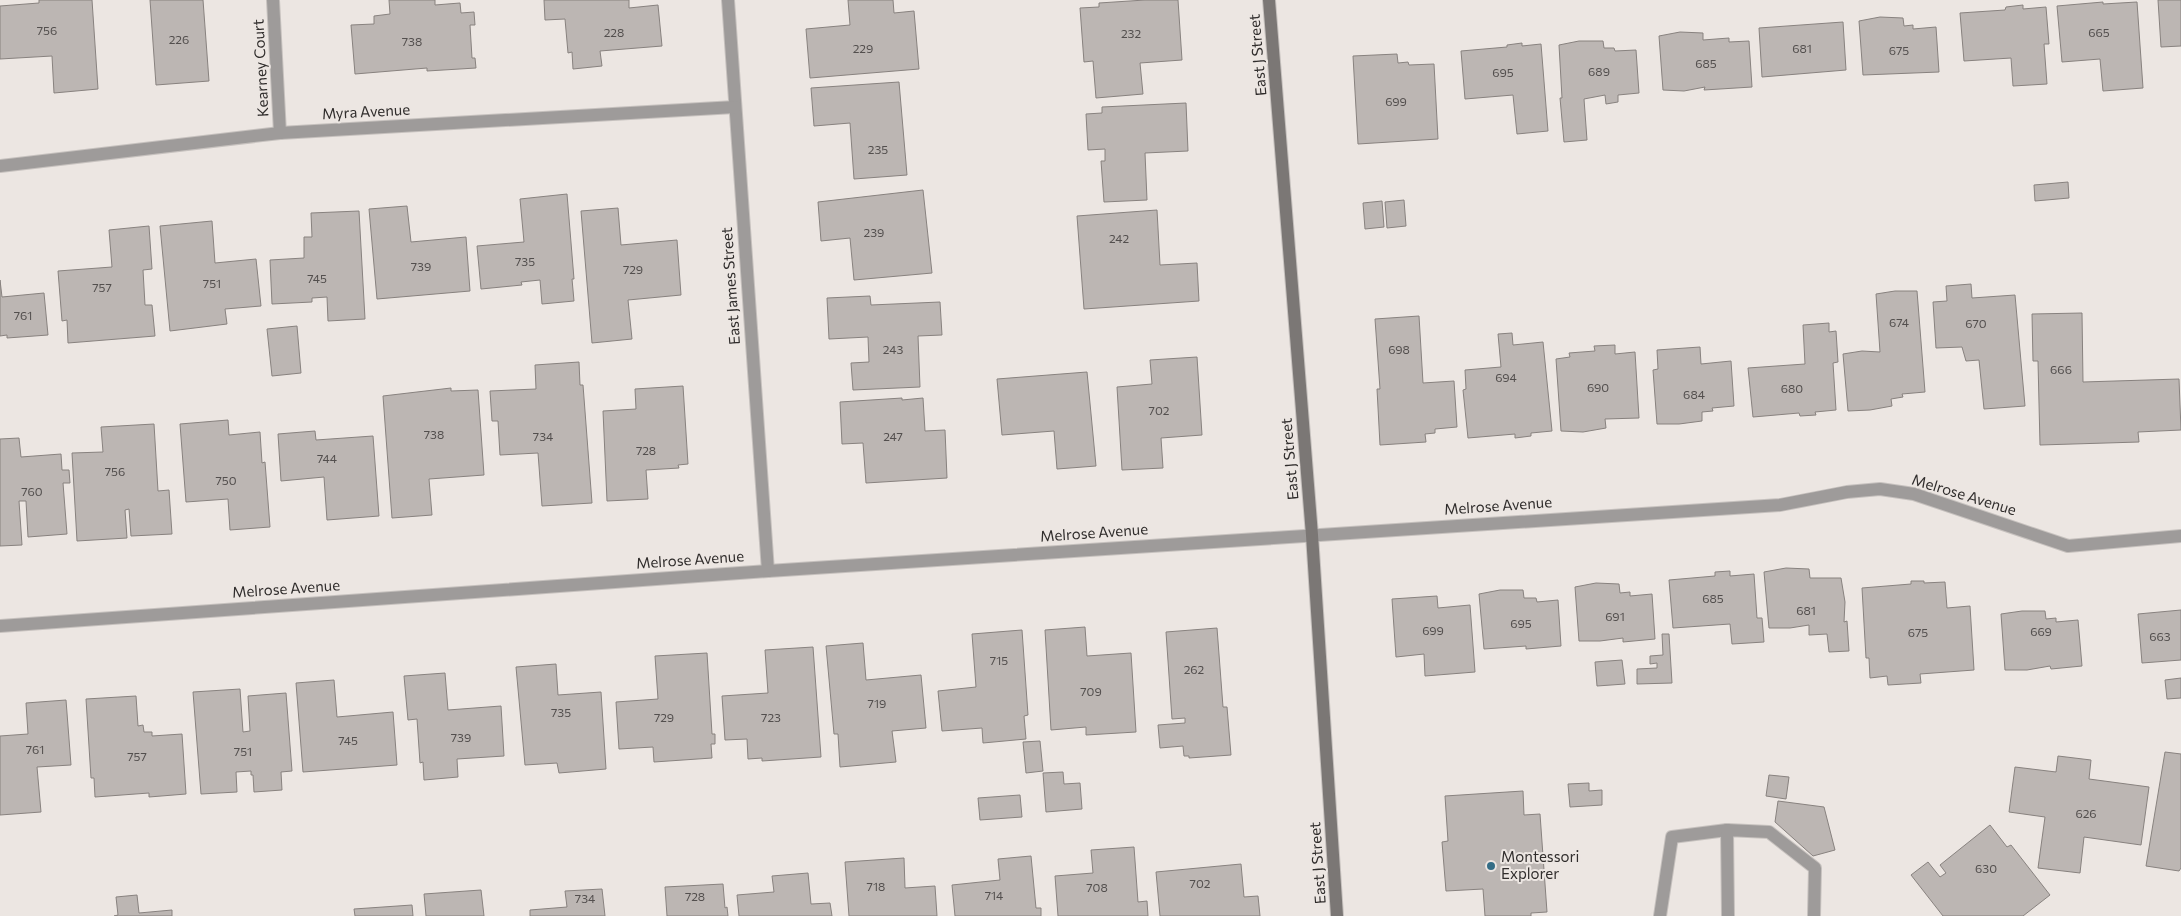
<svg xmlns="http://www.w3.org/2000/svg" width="2181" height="916" viewBox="0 0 2181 916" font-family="Commissioner,sans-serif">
<rect width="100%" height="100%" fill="#ece6e2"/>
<g fill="#bcb6b3" stroke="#88827f">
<path d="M39 0H92L98 89 54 93 52 56 0 59V6L39 3Z"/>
<path d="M150 0H203L209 81 156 85Z"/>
<path d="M389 0H435V5L460 3 461 13 474 12 475 25H470L472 58H475L476 68 427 71V68L355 74 351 25 374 24V16L390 14Z"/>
<path d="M544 0H629V8L658 5 662 46 600 51 602 66 573 69 572 52 568 53 565 19 545 20Z"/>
<path d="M848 0H893L894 13 914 11 919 69 810 78 806 29 850 25Z"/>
<path d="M1145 0H1178L1182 60 1140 63 1143 94 1096 98 1093 61 1084 62 1080 8 1099 7V3Z"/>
<path d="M2158 0H2181V46L2161 47Z"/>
<path d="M2103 2V4L2137 2 2143 88 2103 91 2100 59 2062 62 2057 6Z"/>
<path d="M2023 5V9L2046 7 2049 44H2044L2047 84 2013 86 2011 58 1964 61 1960 13 2005 10 2006 7Z"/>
<path d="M1880 17 1903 18 1904 26 1913 25V29L1936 27 1939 72 1863 75 1859 21Z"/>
<path d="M1843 22 1846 70 1762 77 1759 28Z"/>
<path d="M1680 32 1703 33V40L1729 38V42L1749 41 1752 87 1704 90 1705 87 1684 91 1663 90 1659 36Z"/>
<path d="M1579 41H1603L1604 48H1614L1615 51 1636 50 1639 93 1618 95V102L1606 104 1605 95 1584 99 1587 140 1564 142 1560 98H1562L1559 45Z"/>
<path d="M1522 43V46L1541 44 1548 131 1517 134 1513 95 1465 99 1461 51 1507 47V45Z"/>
<path d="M1397 54 1398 63 1408 62 1409 65 1434 64 1438 139 1358 144 1353 56Z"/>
<path d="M899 82 907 175 854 179 850 123 814 126 811 88Z"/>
<path d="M1186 103 1188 151 1145 153 1147 200 1104 202 1101 161H1105V149L1088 150 1086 114 1102 113V107Z"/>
<path d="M2068 182 2069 198 2035 201 2034 185Z"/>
<path d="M923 190 932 273 854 280 850 238 821 241 818 202Z"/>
<path d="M567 194 574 279H572L574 301 542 304 540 280 521 282 522 285 481 289 477 246 524 242 520 199Z"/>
<path d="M1404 200 1406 226 1387 228 1385 202Z"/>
<path d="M1382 201 1384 227 1365 229 1363 203Z"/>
<path d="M407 206 411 242 466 237 470 291 377 299 369 209Z"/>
<path d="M618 208 621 245 677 240 681 295 628 300 632 339 592 343 581 211Z"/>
<path d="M1157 210 1160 265 1197 263 1199 301 1084 309 1077 216Z"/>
<path d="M359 211 365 319 328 321 327 297 312 298V302L272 304 270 260 304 258V237H312L311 213Z"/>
<path d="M212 221 215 263 256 259 261 306 225 309 227 324 170 331 160 226Z"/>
<path d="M149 226 152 269 143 270 145 305H152L155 336 68 343 67 320 62 321 58 271 112 267 109 230Z"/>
<path d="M0 280 2 297 44 293 48 335 7 338V335L0 336Z"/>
<path d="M1971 284 1972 298 2015 295 2025 406 1984 409 1979 360 1966 361 1962 347 1936 348 1933 302 1947 301 1946 286Z"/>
<path d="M1895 291H1917L1925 392 1902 394 1903 397 1891 399 1892 406 1870 410 1848 411 1843 354 1862 351 1880 352 1876 294Z"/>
<path d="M870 296 871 305 940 302 942 335 918 336 920 387 853 390 851 363 869 362 868 337 829 339 827 298Z"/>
<path d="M2082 313 2083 382 2179 379 2181 430 2138 432 2139 442 2040 445 2038 361H2033L2032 314Z"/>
<path d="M1419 316 1423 383 1454 381 1457 427 1435 429V433L1425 434 1426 442 1380 445 1377 389H1380L1375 319Z"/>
<path d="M1829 323V332L1836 331 1838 362 1833 363 1836 410 1815 412 1816 415 1800 416 1799 413 1753 417 1748 368 1805 364 1803 325Z"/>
<path d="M297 326 301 373 272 376 267 329Z"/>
<path d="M1512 333 1513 345 1543 342 1552 431 1531 433V436L1515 438V434L1468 438 1463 390 1466 389 1465 370 1501 367 1498 334Z"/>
<path d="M1615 345V354L1635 352 1639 418 1605 419 1606 428 1583 432 1561 431 1556 359 1570 357 1569 353 1595 351 1594 346Z"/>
<path d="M1700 347 1701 364 1731 361 1734 406 1712 408 1713 411 1702 412V421L1679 424H1657L1653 370 1658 369 1657 350Z"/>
<path d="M1197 357 1202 435 1161 438 1163 468 1122 470 1117 387 1152 384 1150 360Z"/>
<path d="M579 362 580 385H583L592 503 542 506 538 453 500 455 498 421H492L490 391 536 389 535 365Z"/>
<path d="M1087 372 1096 466 1057 469 1054 431 1002 435 997 379Z"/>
<path d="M683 386 688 464 678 465 679 468 646 470 648 499 607 501 603 411 636 409 635 389Z"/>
<path d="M451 388V391L478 390 484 475 429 479 432 515 392 518 383 396Z"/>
<path d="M902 398V400L923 398 925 431 945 430 947 478 866 483 863 443 842 444 840 402Z"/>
<path d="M228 420 229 435 260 432 262 463 265 462 270 527 230 530 228 499 186 502 180 424Z"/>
<path d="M154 424 158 491 169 490 172 534 131 536 129 509 125 510 127 538 77 541 72 453 103 452 101 427Z"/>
<path d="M315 431 316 440 373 436 379 516 327 520 324 477 281 481 278 434Z"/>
<path d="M19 438 21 457 61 454 62 470H69L70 483H63L67 534 28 537 26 501H19L22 545 0 546V439Z"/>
<path d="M1786 568 1809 569 1810 578H1841L1845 602 1844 622 1847 621 1849 651 1829 652 1827 634 1809 635V625L1790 628H1769L1764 572Z"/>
<path d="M1730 571V576L1754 574 1757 618H1762L1764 642 1732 644 1730 624 1673 628 1669 580 1715 576V572Z"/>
<path d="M1911 581H1924V583L1945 582 1947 608 1970 606 1974 670 1920 674 1921 683 1888 685 1887 676 1870 678 1869 658H1866L1862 588 1911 584Z"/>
<path d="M1596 583 1619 584 1620 593 1630 592V596L1652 594 1655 639 1623 642V638L1600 641H1579L1575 587Z"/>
<path d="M1500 590H1523L1524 598H1536L1537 602 1558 600 1561 646 1526 649V646L1484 649 1479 594Z"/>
<path d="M1437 596 1438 608 1470 605 1475 672 1425 676 1424 654 1396 657 1392 599Z"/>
<path d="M2181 610V660L2142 663 2138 614Z"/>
<path d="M2022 611H2045L2046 619 2056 618V622L2078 620 2082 666 2051 669 2050 666 2027 670H2005L2001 614Z"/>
<path d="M1085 627 1087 656 1131 653 1136 732 1086 735V727L1051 730 1045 630Z"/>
<path d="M1217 628 1223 707H1227L1231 755 1189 758V756H1184L1183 746 1160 748 1158 725 1185 723V718L1172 719 1166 632Z"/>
<path d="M1022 630 1028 715 1024 716 1026 739 983 743 982 728 942 731 938 691 976 687 972 634Z"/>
<path d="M1662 634H1669L1672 683 1637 684V669L1657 668V663L1650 664V656L1663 655Z"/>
<path d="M863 643 866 680 921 675 926 728 892 731 896 762 840 767 838 734H834L826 646Z"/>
<path d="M813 647 821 757 762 761V758L748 759 747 739 725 740 722 696 768 693 765 650Z"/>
<path d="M707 653 712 734H715V744H711L712 758 654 762 653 747 619 749 616 702 658 699 655 656Z"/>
<path d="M1622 660 1625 684 1597 686 1595 662Z"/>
<path d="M556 664 558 695 601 692 606 769 559 773 557 763 525 765 516 667Z"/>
<path d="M445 673 448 710 501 706 504 756 457 759 458 777 424 780 423 762 420 763 417 719 408 720 404 676Z"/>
<path d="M2181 678V698L2167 699 2165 680Z"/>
<path d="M334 680 337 717 393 712 397 765 303 772 296 683Z"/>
<path d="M240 689 243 732 250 731 248 696 286 693 292 771 281 772 282 790 254 792 253 775H251V771L236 772 237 792 201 794 193 692Z"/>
<path d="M136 696 138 726 143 725 144 732H152V736L182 734 186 794 149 797V793L95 797 94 778H91L86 699Z"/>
<path d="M66 700 71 765 37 767 41 812 0 815V736L28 734 26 703Z"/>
<path d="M1040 741 1043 771 1026 773 1023 742Z"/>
<path d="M2165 752 2181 754V868L2179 871 2146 866Z"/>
<path d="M2058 756 2091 760 2089 779 2149 787 2141 845 2084 837 2080 873 2038 868 2045 817 2009 812 2015 767 2056 772Z"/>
<path d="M1063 772 1064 784 1080 783 1082 809 1046 812 1043 773Z"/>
<path d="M1769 775 1789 777 1786 799 1766 796Z"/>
<path d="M1589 783V791L1602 790V805L1570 807 1568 784Z"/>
<path d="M1523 791 1524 815 1540 814 1547 912 1531 913V916H1485L1483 889 1446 891 1442 842 1448 841 1445 796Z"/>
<path d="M1020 795 1022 817 980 820 978 798Z"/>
<path d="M1778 801 1824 807 1835 850 1813 856 1775 822Z"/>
<path d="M1990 825 2007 847 2011 845 2050 895 2023 916H1943L1911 875 1928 862 1940 877 1946 873 1940 865Z"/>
<path d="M1134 847 1138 902 1147 901 1148 916H1058L1055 876 1093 873 1091 850Z"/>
<path d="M1031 856 1036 908H1041V916H955L952 885 1000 880 998 859Z"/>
<path d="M904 858 905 888 935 886 937 916H849L845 862Z"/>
<path d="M1241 864 1244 897 1258 896 1260 916H1160L1156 872Z"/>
<path d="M808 873 811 904 830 903 832 916H739L737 895 774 892 772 876Z"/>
<path d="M723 884 725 908 727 907 728 916H667L665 887Z"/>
<path d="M602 889 605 916H530V910L567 907 565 891Z"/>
<path d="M481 890 484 916H426L424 894Z"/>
<path d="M137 895 139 913 172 910V916H114L118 915 116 897Z"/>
<path d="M412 905 413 916H355L354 909Z"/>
</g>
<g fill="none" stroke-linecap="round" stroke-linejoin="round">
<g stroke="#c6c1be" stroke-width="14">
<g id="lane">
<path d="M1660 916 1672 837 1727 830"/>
<path d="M1728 916 1727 830 1769 832 1815 868 1814 916"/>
</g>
</g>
<g stroke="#c6c1be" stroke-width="14">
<g id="street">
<path d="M273 0 280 133"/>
<path d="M728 0 768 571"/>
<path d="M0 166 280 133 735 107"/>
<path d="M0 626 768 571 1780 505 1847 492 1880 489 1914 494 2068 546 2181 536"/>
</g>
</g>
<g stroke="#c6c1be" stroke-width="14">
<path id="secondary" d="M1269 0 1312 535 1337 916"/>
</g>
<use href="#lane" stroke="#9e9b9a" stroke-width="12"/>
<use href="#street" stroke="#9e9b9a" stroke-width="12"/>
<use href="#secondary" stroke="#7b7775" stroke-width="12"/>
</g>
<circle fill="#346d86" stroke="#ece6e2" stroke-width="2" cx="1491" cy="866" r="5"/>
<g text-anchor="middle" stroke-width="4" stroke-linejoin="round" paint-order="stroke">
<g font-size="12" fill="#534f4e">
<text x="47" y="35">756</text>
<text x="614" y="37">228</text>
<text x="2099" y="37">665</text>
<text x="1131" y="38">232</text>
<text x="179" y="44">226</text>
<text x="412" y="46">738</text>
<text x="863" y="53">229</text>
<text x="1802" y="53">681</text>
<text x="1899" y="55">675</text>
<text x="1706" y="68">685</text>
<text x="1599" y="76">689</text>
<text x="1503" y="77">695</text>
<text x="1396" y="106">699</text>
<text x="878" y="154">235</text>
<text x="874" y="237">239</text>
<text x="1119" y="243">242</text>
<text x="525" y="266">735</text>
<text x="421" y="271">739</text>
<text x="633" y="274">729</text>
<text x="317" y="283">745</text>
<text x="212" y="288">751</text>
<text x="102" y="292">757</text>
<text x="23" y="320">761</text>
<text x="1899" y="327">674</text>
<text x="1976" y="328">670</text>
<text x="893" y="354">243</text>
<text x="1399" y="354">698</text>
<text x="2061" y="374">666</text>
<text x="1506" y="382">694</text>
<text x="1598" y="392">690</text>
<text x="1792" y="393">680</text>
<text x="1694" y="399">684</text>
<text x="1159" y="415">702</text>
<text x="434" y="439">738</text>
<text x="543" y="441">734</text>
<text x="893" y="441">247</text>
<text x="646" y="455">728</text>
<text x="327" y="463">744</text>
<text x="115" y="476">756</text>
<text x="226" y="485">750</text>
<text x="32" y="496">760</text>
<text x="1713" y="603">685</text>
<text x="1806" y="615">681</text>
<text x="1615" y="621">691</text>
<text x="1521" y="628">695</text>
<text x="1433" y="635">699</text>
<text x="2041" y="636">669</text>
<text x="1918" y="637">675</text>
<text x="2160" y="641">663</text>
<text x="999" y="665">715</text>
<text x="1194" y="674">262</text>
<text x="1091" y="696">709</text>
<text x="877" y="708">719</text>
<text x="561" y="717">735</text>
<text x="664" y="722">729</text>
<text x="771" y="722">723</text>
<text x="461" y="742">739</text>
<text x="348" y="745">745</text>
<text x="35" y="754">761</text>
<text x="243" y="756">751</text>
<text x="137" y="761">757</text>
<text x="2086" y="818">626</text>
<text x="1986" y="873">630</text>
<text x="1200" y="888">702</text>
<text x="876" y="891">718</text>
<text x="1097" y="892">708</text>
<text x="994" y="900">714</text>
<text x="695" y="901">728</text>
<text x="585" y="903">734</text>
</g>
<g font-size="15" fill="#302d2c" stroke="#ece6e2">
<text transform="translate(1258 55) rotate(-95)" y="5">East J Street</text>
<text transform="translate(261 68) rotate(-93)" y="5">Kearney Court</text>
<text transform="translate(366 112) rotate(-3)" y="5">Myra Avenue</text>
<text transform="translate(731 286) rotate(-94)" y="5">East James Street</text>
<text transform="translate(1290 459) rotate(-95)" y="5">East J Street</text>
<text transform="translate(1964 495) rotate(17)" y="5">Melrose Avenue</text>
<text transform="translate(1498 506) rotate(-4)" y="5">Melrose Avenue</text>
<text transform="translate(1094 533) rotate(-4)" y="5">Melrose Avenue</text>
<text transform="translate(690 560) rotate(-4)" y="5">Melrose Avenue</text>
<text transform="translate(286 589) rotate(-4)" y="5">Melrose Avenue</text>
<text transform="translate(1318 863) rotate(-94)" y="5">East J Street</text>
</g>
<g font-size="15" fill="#302d2c" stroke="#ece6e2" text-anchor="start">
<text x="1501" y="862">Montessori<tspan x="1501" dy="17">Explorer</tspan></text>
</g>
</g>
</svg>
